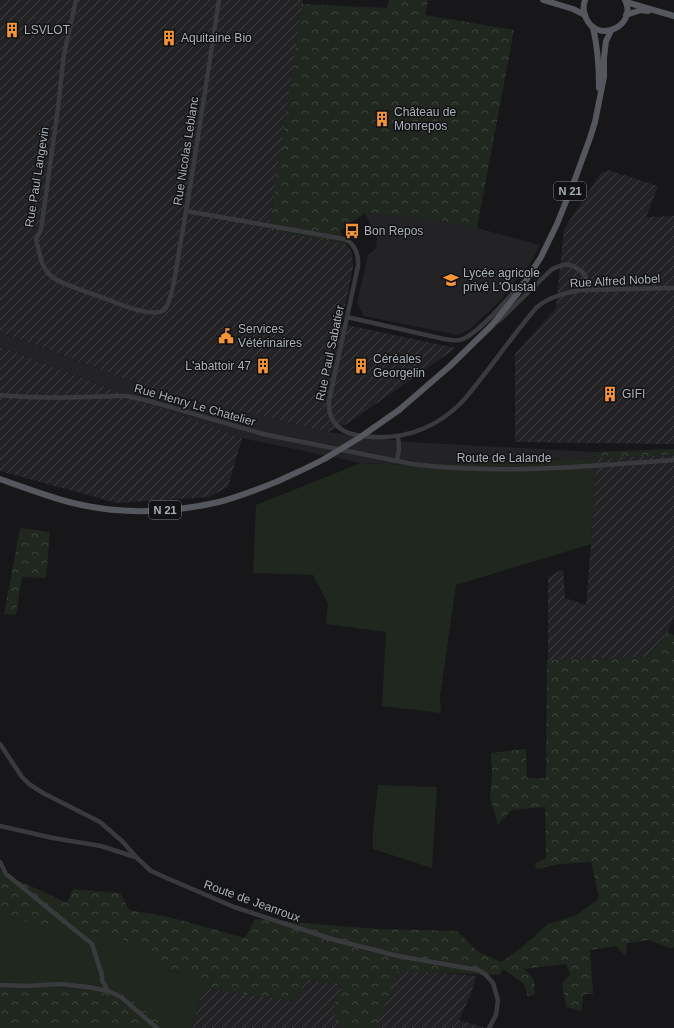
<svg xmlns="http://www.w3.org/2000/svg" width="674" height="1028" viewBox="0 0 674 1028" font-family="Helvetica,sans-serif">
<defs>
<pattern id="industrial-furrows" width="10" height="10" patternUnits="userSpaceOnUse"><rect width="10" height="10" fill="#232326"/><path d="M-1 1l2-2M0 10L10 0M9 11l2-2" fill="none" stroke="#404143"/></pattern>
<pattern id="forest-crowns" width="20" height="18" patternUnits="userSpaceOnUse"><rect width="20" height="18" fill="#1f271f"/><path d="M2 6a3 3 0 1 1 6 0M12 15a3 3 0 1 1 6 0" fill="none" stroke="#3d443d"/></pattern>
</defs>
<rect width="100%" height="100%" fill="#171719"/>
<g fill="#232326">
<path d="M365 213 429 219 477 228 540 245 529 265 499 302 470 329 458 335 364 316 357 303 368 255 376 248 377 238Z"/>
<path d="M0 333 28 342 158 391 328 432 409 442 594 452 596 458 408 465 361 463 242 438 0 347Z"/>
</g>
<g fill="url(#industrial-furrows)">
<path d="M0 0H303L269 229 346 244 352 252 353 267 342 324 456 348 347 424 328 432 158 391 28 342 0 333Z"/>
<path d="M608 170 658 186 646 217 674 216V444L515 442V354L556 308 564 229 600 174Z"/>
<path d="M0 347 242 438 228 487 209 497 117 503 0 471Z"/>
<path d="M674 455V616L668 632 648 657 548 660V577L563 569 565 598 586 605 591 544 596 458Z"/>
<path d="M390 968 476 976 471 994 459 1020 485 1028H192L203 988 294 1001 307 979 342 986Z"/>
</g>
<g fill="#1f271f">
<path d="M596 458 591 544 456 585 440 697 441 713 382 706 386 632 326 624 328 604 313 575 253 573 256 505 361 463 408 465Z"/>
<path d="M378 785 437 787 432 868 373 849V831Z"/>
<path d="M0 913 45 928 120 937 168 970 194 977 203 988 192 1028H168L123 994 0 981Z"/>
</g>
<g fill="url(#forest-crowns)">
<path d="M389 0H428L425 15 514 30 477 228 429 219 365 213 340 231 346 244 269 230 302 4 387 8Z"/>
<path d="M674 449V455L596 458 594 452Z"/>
<path d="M20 528 50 532 46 578 22 577 16 615 4 614Z"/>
<path d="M668 632 674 635V947L672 949 649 940 627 943 626 956 616 946 590 950 593 994H583L582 1011 566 1007 562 983 570 975 566 964 524 969 534 979 535 994 528 997 524 984 503 969 499 975 398 971 376 1028H343C333 1024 333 1010 335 1001 337 996 340 991 342 986L307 979 294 1001 203 988 194 977 168 970 120 937 45 928 0 913V870L15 879 67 903 73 889 120 893 129 910 169 917 245 938 255 919 379 929 457 931 477 951 501 962 521 948 548 924 577 915 599 898 591 862 560 864 536 869 535 863 546 858 545 807 512 810 498 824 490 798 492 772 491 753 526 749 527 778H546L547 660 648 657Z"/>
<path d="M0 981 123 994 168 1028H0Z"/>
</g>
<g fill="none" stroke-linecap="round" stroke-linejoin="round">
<g stroke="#383a3e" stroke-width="4.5">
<path d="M76 0 64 54 58 108 41 230 36 239C38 247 40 255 42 263 44 267 47 273 51 276 60 284 88 292 101 297 115 302 151 319 164 310 172 304 177 263 179 252 194 168 206 84 219 0"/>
<path d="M186 211 344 239C355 243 359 255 358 266L329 401C328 420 337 431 356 435 396 442 431 432 460 404 470 394 478 382 487 371 503 350 519 328 536 308 548 297 565 293 581 290L674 288"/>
<path d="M347 317 444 339C449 340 455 341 460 340 477 336 510 296 522 283"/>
<path d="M497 322 502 318 551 270C562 264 567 262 578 269 582 271 584 273 586 278 587 282 587 287 587 291"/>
<path d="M0 395C39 399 79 397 118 396H127L149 401 263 434 412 464C499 475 587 466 674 460"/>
<path d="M397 460 399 449 398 436"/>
<path d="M0 744 22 777 29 784 43 793 100 822 123 842 136 857 151 871 169 879 234 907 335 940 398 956 478 970 485 974 493 983 498 1000 496 1015 489 1028"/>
<path d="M0 826 53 838 101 846 135 857"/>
<path d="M0 862 6 874 92 944 102 975V980L108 991"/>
<path d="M0 985 27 986 59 984 88 987 108 991 121 997 157 1028"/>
</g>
<g stroke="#54575d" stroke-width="6">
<path d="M543 0 573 9 585 15"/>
<path d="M585 0C583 6 583 12 586 18 598 45 638 25 625 0"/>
<path d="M626 2 674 16"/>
<path d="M626 15 641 10 648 11"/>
<path d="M593 28C598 48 599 68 599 88"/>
<path d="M399 410 450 366 492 325 518 293 541 257 557 224 575 179 590 138 595 122 604 77V58L606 41 611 31"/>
<path d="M0 479C23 487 46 496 69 502 118 515 171 513 219 502 239 497 258 489 276 482 293 474 310 467 326 458"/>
</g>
<path stroke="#54575d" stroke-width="6" d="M326 458 359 438 399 410"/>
</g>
<defs>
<g id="building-bare" transform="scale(1.2)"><path d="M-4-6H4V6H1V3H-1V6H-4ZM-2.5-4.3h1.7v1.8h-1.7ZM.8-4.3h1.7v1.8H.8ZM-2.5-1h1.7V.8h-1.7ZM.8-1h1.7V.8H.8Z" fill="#f79531" stroke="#121214" stroke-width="2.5" paint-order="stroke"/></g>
<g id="bus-bare" transform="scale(1.2)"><path d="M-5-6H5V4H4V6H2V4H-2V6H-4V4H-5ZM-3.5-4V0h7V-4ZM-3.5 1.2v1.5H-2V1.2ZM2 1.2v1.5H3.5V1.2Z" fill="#f79531" stroke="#121214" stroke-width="2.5" paint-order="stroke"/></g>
<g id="school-bare" transform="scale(1.2)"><path d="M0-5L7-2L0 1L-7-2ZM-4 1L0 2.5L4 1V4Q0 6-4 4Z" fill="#f79531" stroke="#121214" stroke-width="2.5" paint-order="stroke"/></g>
<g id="civic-bare" transform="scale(1.2)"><path d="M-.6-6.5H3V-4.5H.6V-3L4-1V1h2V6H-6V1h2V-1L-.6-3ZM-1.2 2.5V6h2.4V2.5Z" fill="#f79531" stroke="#121214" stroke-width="2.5" paint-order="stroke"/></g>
</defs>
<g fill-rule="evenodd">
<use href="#building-bare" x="12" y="30"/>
<use href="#building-bare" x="169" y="38"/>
<use href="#building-bare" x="382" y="119"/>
<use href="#bus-bare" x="352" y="231"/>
<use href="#school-bare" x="451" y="280"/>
<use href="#civic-bare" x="226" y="336"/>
<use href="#building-bare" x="263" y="366"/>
<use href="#building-bare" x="361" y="366"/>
<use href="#building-bare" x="610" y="394"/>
</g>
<g text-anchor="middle" stroke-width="3" stroke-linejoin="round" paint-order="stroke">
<g fill="#121214" stroke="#7c8188" stroke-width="1">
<rect x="554" y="182" width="32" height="18" rx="3"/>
<rect x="149" y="501" width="32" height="18" rx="3"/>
</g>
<g font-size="11" font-weight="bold" fill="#a9b1b9">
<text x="570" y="195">N 21</text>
<text x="165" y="514">N 21</text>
</g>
<g font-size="12" fill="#a9b1b9" stroke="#121214" text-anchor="start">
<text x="24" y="34">LSVLOT</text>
<text x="181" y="42">Aquitaine Bio</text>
<text x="394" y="116">Château de<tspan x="394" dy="14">Monrepos</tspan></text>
<text x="364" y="235">Bon Repos</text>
<text x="463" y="277">Lycée agricole<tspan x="463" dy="14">privé L'Oustal</tspan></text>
<text x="238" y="333">Services<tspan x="238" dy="14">Vétérinaires</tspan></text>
<text x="373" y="363">Céréales<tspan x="373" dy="14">Georgelin</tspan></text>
<text x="251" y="370" text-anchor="end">L'abattoir 47</text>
<text x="622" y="398">GIFI</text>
</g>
<g font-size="12" fill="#a9b1b9" stroke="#121214">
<text transform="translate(186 151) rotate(-81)" y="4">Rue Nicolas Leblanc</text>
<text transform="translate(37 177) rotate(-81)" y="4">Rue Paul Langevin</text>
<text transform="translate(615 281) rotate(-3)" y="4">Rue Alfred Nobel</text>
<text transform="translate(330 353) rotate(-78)" y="4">Rue Paul Sabatier</text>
<text transform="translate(195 405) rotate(16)" y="4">Rue Henry Le Chatelier</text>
<text x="504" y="462">Route de Lalande</text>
<text transform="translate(252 901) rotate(20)" y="4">Route de Jeanroux</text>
</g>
</g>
</svg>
